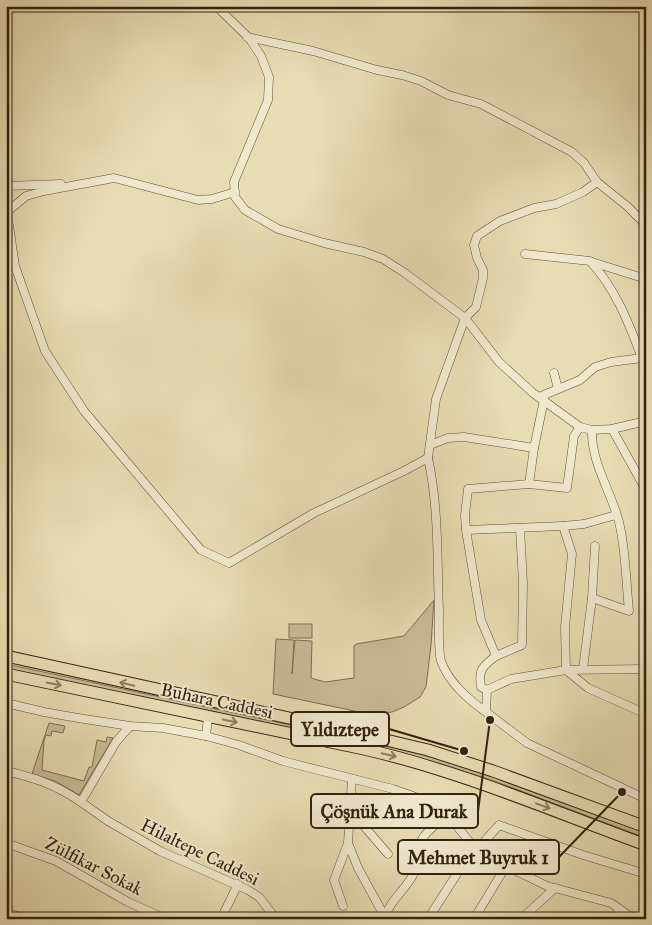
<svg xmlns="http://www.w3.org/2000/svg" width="652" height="925" viewBox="0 0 652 925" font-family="'IM FELL Great Primer',serif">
<rect width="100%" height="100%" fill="#e8dcb2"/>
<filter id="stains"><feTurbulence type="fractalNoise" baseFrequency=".004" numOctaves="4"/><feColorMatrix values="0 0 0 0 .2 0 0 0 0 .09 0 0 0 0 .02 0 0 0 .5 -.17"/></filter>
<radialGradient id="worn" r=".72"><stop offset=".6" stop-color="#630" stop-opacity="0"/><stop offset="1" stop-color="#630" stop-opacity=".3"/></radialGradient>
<g fill="#c9bc96" stroke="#7e6e52">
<path d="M434 600 431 645 426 687 420 697 404 707 392 712 369 714 273 694 276 639 294 640 292 674 295 640 312 641 311 678 325 682 354 678V646L356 644 404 636Z"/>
<rect x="289" y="624" width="23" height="14"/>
<path d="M6 664 403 749 448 761 490 775 646 833V838L489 779 403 753 6 669Z"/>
<path d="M49 723 65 726 63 733 52 731 51 736 46 735 44 741 42 770 84 781 89 767H92L97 740 106 742 107 737 113 738 79 795 55 781 32 774Z"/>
</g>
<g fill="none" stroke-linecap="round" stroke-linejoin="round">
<g stroke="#605038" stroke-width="9">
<g id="minor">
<path d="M216 6 249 38 261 56 269 77 268 100 234 182 235 197 245 210 278 229 324 243 364 252 383 259 405 273 465 318 499 362 533 393 580 427 592 430 612 429 646 421"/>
<path d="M247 37 313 51 377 70 402 75 421 81 448 95 481 104 572 152 584 163 597 182"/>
<path d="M6 186 61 184"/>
<path d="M235 192 212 199 198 200 114 178 44 191 26 196 7 212 15 266 45 351 84 411 201 550 229 563 314 513 404 471 428 458C439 508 437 560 439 611 439 623 438 650 441 661 449 683 468 699 486 712"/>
<path d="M6 196 8 206 6 212"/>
<path d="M525 254 590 261C616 289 629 324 642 358L646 359"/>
<path d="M592 262 646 279"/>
<path d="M554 373 558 389"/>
<path d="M539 397 580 380 595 367 611 362 642 358"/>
<path d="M612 429 646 490"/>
<path d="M430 445 448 438 464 437 534 448"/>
<path d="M428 458 436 399 465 318 476 307 483 278V270L477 258 474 245 477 236 500 221 534 208 556 204 583 192 597 182 627 206 646 225"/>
<path d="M529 484 534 448 544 400"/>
<path d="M616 515 584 524 563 526 572 554 565 627 566 670 588 688 646 714"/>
<path d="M563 526 466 530 465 515 468 489 529 484 567 488 574 436 580 427"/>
<path d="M466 530 481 620 496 656C483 666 478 669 481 687L487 690"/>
<path d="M592 598 595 546"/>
<path d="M496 656 522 645 523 583 520 528"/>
<path d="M583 669 592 598 629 611C626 582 626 551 619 522 611 491 591 463 592 430"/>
<path d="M646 669 566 670 511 679 487 690 486 712 527 743 646 799"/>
<path d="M6 703 44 712 78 718 130 726 163 728 206 736 239 745 283 761 393 789 413 796 448 815 476 850 494 862 506 866 547 886 611 903 634 919"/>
<path d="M130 726 116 742 81 802 108 821 160 851 248 890 259 897 276 919"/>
<path d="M206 736 208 717"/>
<path d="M6 771C36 778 56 785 81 802"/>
<path d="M352 779 348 843 358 868 386 919"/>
<path d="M350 810 388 854"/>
<path d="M6 843 56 861 128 902 166 919"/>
<path d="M343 906 334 880 348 843"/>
<path d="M6 912 25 919"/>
<path d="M221 919 238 884"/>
<path d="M384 919C391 898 406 890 414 873 417 865 417 858 418 850 421 833 436 825 448 815"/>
<path d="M428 919 460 869 499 825 583 855 646 874"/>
<path d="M474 919 506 866"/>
<path d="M521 919 555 888"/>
<path d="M617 919 619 909"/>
</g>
</g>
<g stroke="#33210f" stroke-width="13">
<g id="highway">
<path d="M6 656 344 730 428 750 493 771 646 827"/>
<path d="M6 674 364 749C461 771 552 811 646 845"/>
</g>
</g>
<use href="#minor" stroke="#f0e8cd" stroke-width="8"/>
<use href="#highway" stroke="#e8dcb2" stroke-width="11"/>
</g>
<defs><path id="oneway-shaft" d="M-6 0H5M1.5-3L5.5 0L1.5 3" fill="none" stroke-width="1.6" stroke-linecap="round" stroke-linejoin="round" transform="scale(1.25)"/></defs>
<g stroke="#8e7e60">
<use href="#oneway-shaft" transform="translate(54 684) rotate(12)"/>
<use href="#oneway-shaft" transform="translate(127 684) rotate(-167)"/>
<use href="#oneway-shaft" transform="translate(230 721) rotate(12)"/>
<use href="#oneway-shaft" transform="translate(389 755) rotate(14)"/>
<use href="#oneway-shaft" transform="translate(543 806) rotate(20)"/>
</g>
<g text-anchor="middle" stroke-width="4" stroke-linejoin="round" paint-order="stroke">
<g font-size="18" fill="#33210f" stroke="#f0e8cd">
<text transform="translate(217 701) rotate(12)" y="6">Buhara Caddesi</text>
<text transform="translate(200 852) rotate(26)" y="6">Hilaltepe Caddesi</text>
<text transform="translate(94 866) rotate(27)" y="6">Zülfikar Sokak</text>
</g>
</g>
<path fill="none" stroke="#33210f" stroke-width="2" d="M464 751L389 729M490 720L478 811M622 792L559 857"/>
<g fill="#33210f" stroke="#f0e8cd" stroke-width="2">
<circle cx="464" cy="751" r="5"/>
<circle cx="490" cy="720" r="5"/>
<circle cx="622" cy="792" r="5"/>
</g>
<g fill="#f0e8cd" stroke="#33210f" stroke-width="2">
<rect x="291" y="712" width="98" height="34" rx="5"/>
<rect x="311" y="794" width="167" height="34" rx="5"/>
<rect x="398" y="840" width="161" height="34" rx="5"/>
</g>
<g font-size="19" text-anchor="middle" font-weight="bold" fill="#33210f">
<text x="340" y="736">Yıldıztepe</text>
<text x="394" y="818">Çöşnük Ana Durak</text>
<text x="478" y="864">Mehmet Buyruk 1</text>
</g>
<rect width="652" height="925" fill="none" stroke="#e8dcb2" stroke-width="25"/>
<rect x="8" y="8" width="637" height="910" fill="none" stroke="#33210f" stroke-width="2.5"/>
<rect x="12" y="12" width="627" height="900" fill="none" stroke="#33210f"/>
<rect width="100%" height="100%" filter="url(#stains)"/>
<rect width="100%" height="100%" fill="url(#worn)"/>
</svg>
